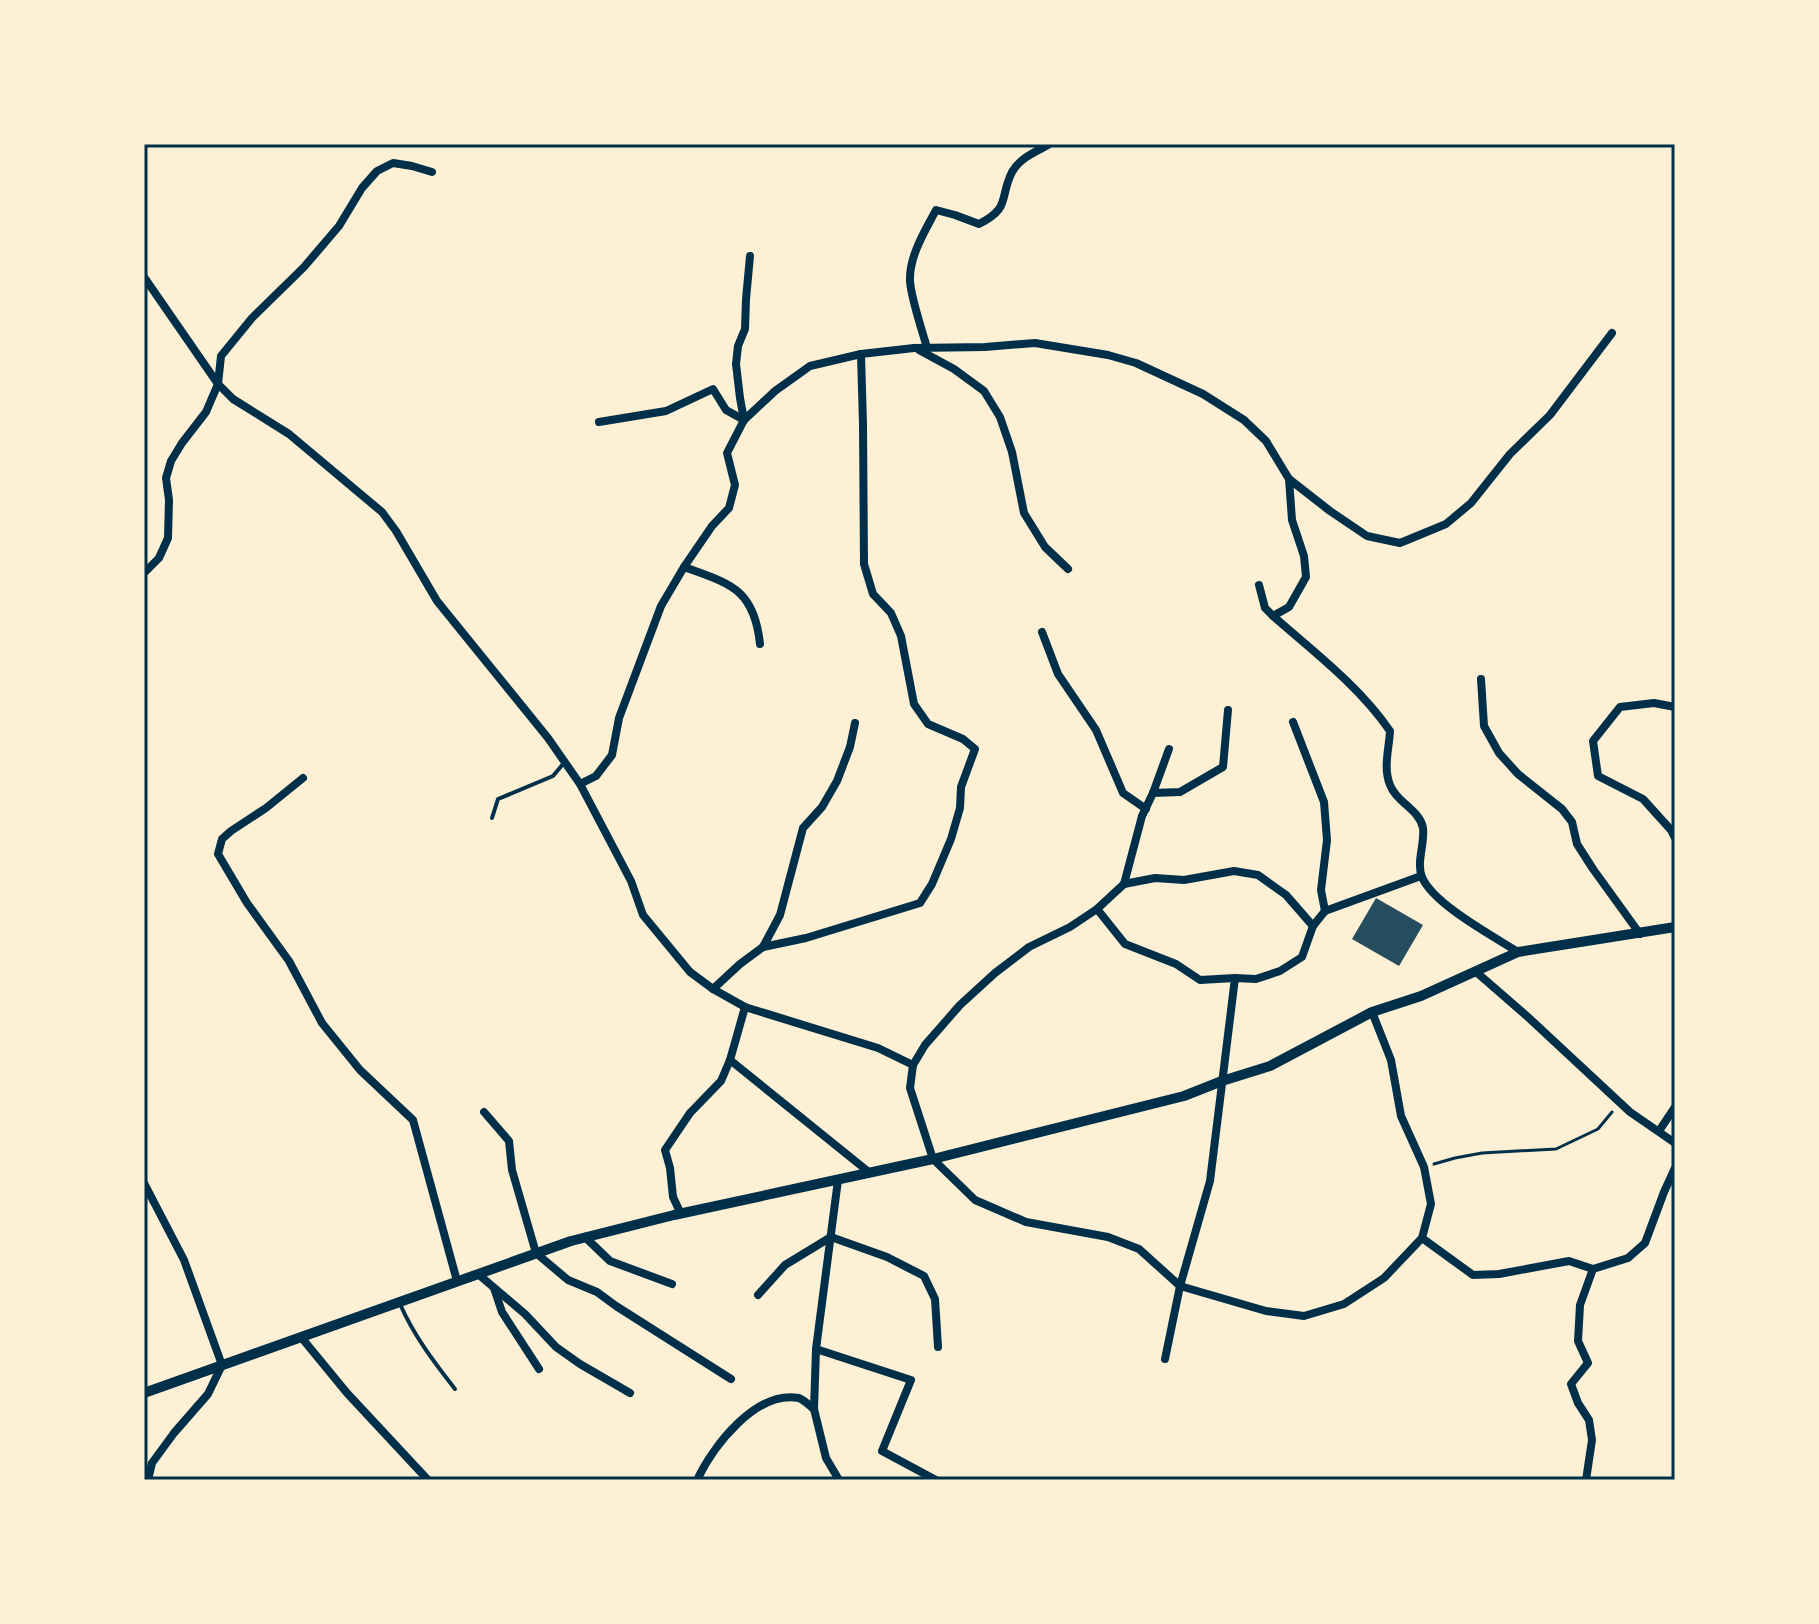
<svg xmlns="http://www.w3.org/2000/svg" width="1819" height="1624" viewBox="0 0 1819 1624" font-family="Overpass,sans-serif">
<rect width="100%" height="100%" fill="#fdf0d5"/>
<path fill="#264d5e" d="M1376 898 1423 925 1399 966 1352 939Z"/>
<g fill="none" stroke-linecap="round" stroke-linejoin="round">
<path stroke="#003049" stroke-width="3" d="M1434 1164 1455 1158 1482 1153 1556 1149 1598 1129 1612 1112"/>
<g stroke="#003049" stroke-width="4">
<path d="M492 818 498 799 553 776 563 764"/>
<path d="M400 1304C414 1336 434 1362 455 1389"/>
</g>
<g stroke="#003049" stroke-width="8">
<path d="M144 277 218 384 233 399 289 434 382 512 396 531 437 601 548 738 580 784 631 881 643 915 690 972 713 989 745 1007 878 1048 913 1065"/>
<path d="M927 348C922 330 911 298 910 281 909 256 925 231 936 210L955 215 979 224C1011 208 999 198 1012 172 1020 158 1035 152 1048 145"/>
<path d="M919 350 954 369 984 391 1000 417 1012 452 1024 513 1045 547 1068 569"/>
<path d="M744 420 740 398 736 364 738 346 745 329 746 299 750 256"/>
<path d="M599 422 666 411 713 389 726 410 744 420"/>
<path d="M684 567C731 584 754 589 760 644"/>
<path d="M144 573 159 558 168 538 169 500 166 478 171 461 182 443 206 412 218 384 221 356 252 318 304 267 339 226 362 188 377 171 393 163 412 166 432 172"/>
<path d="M1259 585 1265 608 1273 616 1289 607 1306 577 1304 556 1292 520 1289 479"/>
<path d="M1273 616C1314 652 1359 686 1390 731 1389 749 1383 768 1390 785 1396 802 1420 810 1423 828 1425 844 1416 862 1422 877 1433 904 1493 936 1518 952"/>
<path d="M1042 632 1058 674 1096 730 1123 793 1146 809"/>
<path d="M1481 679 1484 726 1499 753 1518 774 1562 809 1572 822 1577 844 1593 869 1640 934"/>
<path d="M1675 707 1654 703 1620 707 1593 741 1598 776 1643 799 1671 830 1675 838"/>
<path d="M1293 722 1324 802 1327 840 1321 890 1325 911"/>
<path d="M1169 749 1153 793 1142 816 1124 884 1097 909 1070 927 1029 947 995 973 960 1005 925 1045 913 1065 910 1088 933 1159 975 1200 1026 1222 1108 1237 1139 1249 1180 1286 1266 1311 1304 1316 1344 1304 1384 1278 1422 1238 1431 1204 1424 1167 1401 1116 1391 1060 1372 1012"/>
<path d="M303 778 266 808 231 831 222 839 218 854 247 903 289 961 322 1023 360 1070 413 1120 457 1281"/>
<path d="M580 784 596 776 612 755 619 718 661 606 684 567 712 526 729 508 735 485 727 453 744 420 775 391 810 366 861 354 914 348 985 347 1035 343 1108 355 1136 363 1203 394 1244 420 1266 441 1289 479 1330 511 1367 536 1400 543 1446 524 1471 503 1510 454 1550 415 1612 333"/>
<path d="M1153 793 1180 792 1223 767 1228 710"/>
<path d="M1124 884 1155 878 1184 880 1234 871 1258 875 1286 895 1313 926"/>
<path d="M1097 909 1125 944 1176 964 1200 980 1235 978"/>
<path d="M763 947 780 915 803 828 822 807 837 781 850 747 855 723"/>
<path d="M1475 971 1529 1018 1630 1112 1675 1143"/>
<path d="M713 989 740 964 763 947 806 938 920 903 932 884 951 839 960 808 961 787 975 749 963 739 928 724 914 704 901 636 891 613 873 594 864 564 863 424 861 354"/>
<path d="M730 1060 870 1173"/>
<path d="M484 1112 509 1141 512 1170 536 1253 568 1280 597 1292 616 1306 731 1379"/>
<path d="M1659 1131 1675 1107"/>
<path d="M838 1180 816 1349 814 1409 826 1458 839 1480"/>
<path d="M144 1183 184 1260 222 1365 208 1394 174 1433 152 1463 148 1480"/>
<path d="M681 1214 673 1197 670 1168 665 1150 690 1113 721 1081 730 1060 745 1007"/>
<path d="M585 1237 610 1261 672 1284"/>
<path d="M1422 1238 1473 1275 1499 1274 1569 1261 1593 1269 1628 1258 1645 1243 1664 1192 1675 1168"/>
<path d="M478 1274 525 1314 556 1347 580 1364 630 1393"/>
<path d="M494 1288 502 1312 539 1369"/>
<path d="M758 1295 785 1265 831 1237 887 1257 924 1276 935 1299 938 1347"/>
<path d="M301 1337 347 1393 428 1480"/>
<path d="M816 1349 911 1380 882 1451 936 1480"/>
<path d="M1165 1359 1180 1286 1210 1181 1235 978 1256 979 1280 971 1302 957 1313 926 1325 911 1421 876"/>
<path d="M697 1480C713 1446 756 1390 799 1398 804 1400 809 1405 814 1409"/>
<path d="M1586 1480 1592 1440 1589 1420 1578 1403 1571 1384 1588 1363 1578 1341 1580 1305 1593 1269"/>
</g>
<path stroke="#003049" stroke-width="10" d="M144 1393 571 1241 674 1215 933 1159 1184 1096 1222 1081 1270 1066 1372 1012 1421 996 1518 952 1675 927"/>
</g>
<rect width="1819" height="1624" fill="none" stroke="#fdf0d5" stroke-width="292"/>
<rect x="146" y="146" width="1527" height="1332" fill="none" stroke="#003049" stroke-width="3"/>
</svg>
